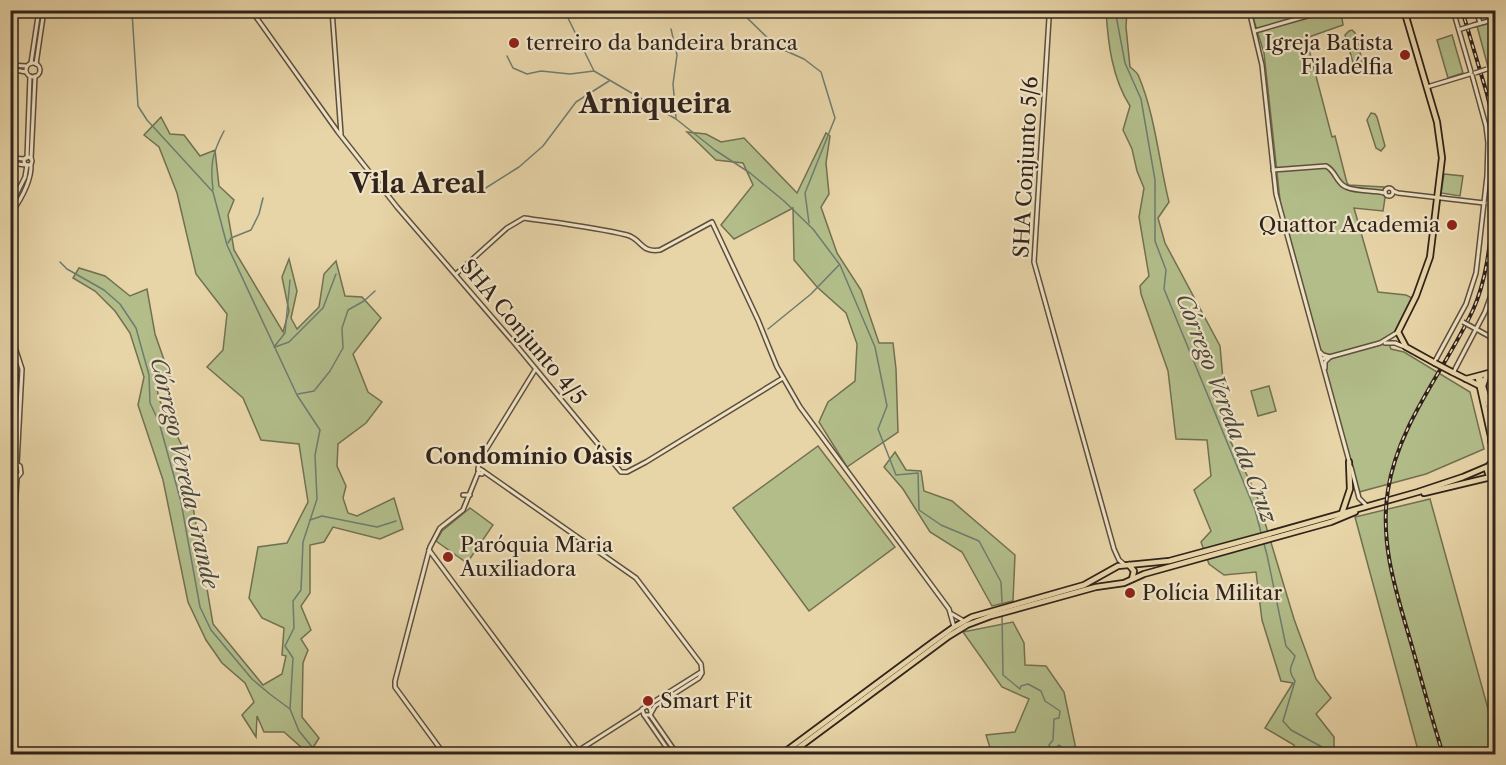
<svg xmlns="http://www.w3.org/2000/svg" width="1506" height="765" viewBox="0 0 1506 765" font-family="'Libre Caslon Text',serif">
<rect width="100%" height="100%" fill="#e7d4a7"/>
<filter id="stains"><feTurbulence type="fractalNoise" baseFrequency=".00333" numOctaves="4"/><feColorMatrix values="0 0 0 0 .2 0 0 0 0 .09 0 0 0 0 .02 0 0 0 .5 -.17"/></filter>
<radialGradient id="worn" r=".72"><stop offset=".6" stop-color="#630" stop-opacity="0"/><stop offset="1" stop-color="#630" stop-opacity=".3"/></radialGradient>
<g fill="#b2bd8a" stroke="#727052" stroke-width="1.5">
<path d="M1312 10 1341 12 1343 25 1306 38 1332 137 1335 136 1347 183 1349 185 1384 187 1385 198 1383 211 1354 208 1378 292 1406 295 1412 298 1394 334 1387 339 1391 349 1404 352 1470 392 1484 449 1426 474 1359 492 1281 209 1264 53 1251 11H1299L1300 14Z"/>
<path d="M1106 11H1127L1126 27 1130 67C1134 70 1138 73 1139 77 1155 115 1159 162 1169 202L1158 218 1165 243 1220 346 1228 436 1257 496 1294 619 1316 679 1331 698 1316 714 1334 737V754H1296L1294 745 1265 728 1293 683 1281 681 1262 620 1256 572 1224 575 1209 564 1201 542 1211 531 1194 490 1211 476 1207 440 1176 439 1168 371 1141 294 1140 286 1149 276 1139 217 1144 188 1137 171 1132 149 1123 130 1130 106C1112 78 1108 43 1106 11Z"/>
<path d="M1495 21V65L1488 67 1477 26Z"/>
<path d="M1352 30 1355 33 1363 64 1360 68H1357L1354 66 1345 35 1349 31Z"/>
<path d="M1452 35 1463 73 1448 78 1437 40Z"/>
<path d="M1371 113 1375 114 1377 117 1385 146 1381 151 1376 148 1367 120Z"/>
<path d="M161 117 170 134 184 135 200 156 215 150 219 186 234 200 228 215 234 250 283 332 289 311 282 277 289 259 297 291 291 318 297 329 319 307 324 274 336 261 345 296 362 297 381 318 353 354 368 392 382 402 366 423 338 444 337 466 346 486 343 498 348 513 357 516 394 498 403 529 380 539 333 527 324 542 310 545V593L301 606 311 630 301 639 308 650 303 663 302 717 319 738 309 754 284 732H264L257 716 256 737 242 715 254 702 245 683 222 663 206 640 188 602 163 480 138 405 144 377 130 333 115 311 95 291 73 278 79 268 105 276 130 296 147 289 155 334 170 377 156 386 160 401 183 448 213 624 263 685 282 674 286 656 282 655 284 628 262 618 249 598 258 547 287 543 308 502 299 444 261 440 243 398 207 367 223 350 227 314 196 274 177 193 159 147 144 135Z"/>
<path d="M687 132 706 134 721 142 744 138 797 193 826 133 830 136 826 163 829 194 821 207 837 253 861 290 879 343H893L896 369 898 432 847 467 819 422 828 402 855 381 857 344 846 313 817 287 794 260 793 208 734 239 721 225 753 185 743 163 716 160Z"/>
<path d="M1444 174 1463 176 1460 196 1441 193Z"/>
<path d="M1269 386 1276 411 1258 416 1251 391Z"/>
<path d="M818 446 895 547 809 611 733 508Z"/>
<path d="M895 452 906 470 921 471 924 491 952 501 1015 555 1013 601 992 606 962 552 930 532 903 489 884 467Z"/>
<path d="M1430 499 1495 734V754H1419L1355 517Z"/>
<path d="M470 508 493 525 467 563 436 541 442 531Z"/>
<path d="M1013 622 1024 643 1025 665 1046 666 1064 692 1077 754H992L986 735 1015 732 1029 699 1002 687 963 632Z"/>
</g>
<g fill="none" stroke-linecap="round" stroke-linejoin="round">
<g stroke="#6e7c70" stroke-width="1.5">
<path d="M564 10 594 71 676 119 715 150 750 173 784 201 813 229 840 265 875 347 887 406 878 429 896 475 918 473 919 510 941 525 979 541 1001 582 1002 602"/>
<path d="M739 10 777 47 804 59 821 72 835 118 805 193 809 223"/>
<path d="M1115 10 1125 63 1141 99 1155 180V241L1166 270 1164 289 1255 510 1267 555 1286 646 1295 656C1291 669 1287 668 1295 681L1283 721 1291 730 1322 747 1324 752 1323 754H1319"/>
<path d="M132 12 138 106 147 120 213 192 227 245 297 395 320 430 315 455 317 499 303 542 301 590 293 601 294 628 285 646 293 658 290 709"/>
<path d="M671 29 677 55 673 84 676 118"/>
<path d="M507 56 513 68 527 74 541 71 570 74 594 71"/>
<path d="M213 190C210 164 212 154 224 131"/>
<path d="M481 191 519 167 543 146 576 102 609 81"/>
<path d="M228 243 231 238 251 230 259 214 263 198"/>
<path d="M60 262 67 269 104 290 120 304 136 328 149 375 150 403 159 422 181 502 200 607 211 630 252 679 271 695 290 709 299 731 318 754"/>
<path d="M768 329 811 294 839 265"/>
<path d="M274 347 285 333 290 280"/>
<path d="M275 347 289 342 323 308 336 274"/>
<path d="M298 394 314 391 330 371 343 348 342 328 348 310 364 301 375 291"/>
<path d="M310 520 322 516 377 527 396 521"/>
<path d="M1002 615 1003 675 1020 689 1021 686 1028 684 1041 691 1045 701 1060 711 1059 718 1054 719 1053 740 1049 745 1052 750 1059 745 1063 748 1065 754"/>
</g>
<g stroke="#5e4f3e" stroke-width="6">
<g id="minor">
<path d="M251 10 338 132 397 207 516 345 621 472H627L646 462 783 378"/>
<path d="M332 10 341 134"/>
<path d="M1046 10 1049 18 1034 262 1114 549 1119 560 1125 565"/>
<path d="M1249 10 1262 65 1276 194 1349 461"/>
<path d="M1453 10 1471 72"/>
<path d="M1476 10 1480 23"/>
<path d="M1474 25 1496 19"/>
<path d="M1255 31 1328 10"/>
<path d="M31 63 39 10"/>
<circle cx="33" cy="70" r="7"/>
<path d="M36 64 44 10"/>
<path d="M10 65 26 66"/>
<path d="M1492 68 1496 80"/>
<path d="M10 69 26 72"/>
<path d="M1427 87 1470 74"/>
<circle cx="28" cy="161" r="4"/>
<path d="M10 158 25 159"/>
<path d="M27 158 30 76"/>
<path d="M31 159 35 76"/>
<path d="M10 163 26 165"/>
<path d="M1273 170 1326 166C1336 171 1336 183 1346 187 1357 192 1373 190 1385 193"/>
<circle cx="1389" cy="192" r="4"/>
<path d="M1393 191 1398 193 1484 203"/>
<path d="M10 207 25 177 27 165"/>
<path d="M10 215C20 201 32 181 31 164"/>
<path d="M456 274 507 228 524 218C558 223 594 227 627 235 642 239 640 253 660 250L712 222 758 320 777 367 800 407 949 609 954 627"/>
<path d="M1476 329 1496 340"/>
<path d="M10 332 22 369 17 464"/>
<path d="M1385 343H1395L1405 347"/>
<path d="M10 347 17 368 11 463"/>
<path d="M1320 352 1323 355 1330 357 1325 362V368"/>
<path d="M1322 359 1380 343 1398 332"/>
<path d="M1434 363 1466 304 1476 273 1478 256 1487 176 1488 143 1486 126 1472 75"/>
<path d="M1453 373 1485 312 1496 281"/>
<path d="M1351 467 1359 498 1367 506"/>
<path d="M480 469 483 471 482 474 478 473Z"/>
<path d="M478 470 479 461 535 370"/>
<path d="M483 471 636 578 701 664 702 673 699 678 655 706 650 715H644L642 709 647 706 650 708 651 712"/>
<path d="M10 478H17L21 473 20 466 15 463"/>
<path d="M463 495H470"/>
<path d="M429 550 578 751"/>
<path d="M12 561 17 478"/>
<path d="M952 614 964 621"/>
<path d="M647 706 701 672"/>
<path d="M644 715 671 754"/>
<path d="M650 715 677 754"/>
<path d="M444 754 395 687V681L430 547 440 528 463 510 478 473"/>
<path d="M573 754 642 710"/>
</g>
</g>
<g stroke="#31231b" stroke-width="8">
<g id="major">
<path d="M1404 10 1437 122 1442 158 1430 257 1416 296 1398 332 1406 347 1435 363"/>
<path d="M1452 372 1478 385"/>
<path d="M1491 372 1486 377 1483 386 1496 431"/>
<path d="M1466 379 1496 371"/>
<path d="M1483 383 1480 378H1478L1491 437"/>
<path d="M1491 436V442L1496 444"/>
<path d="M1496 461 1490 464 1487 470 1489 476 1496 478"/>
<path d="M1424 493 1491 477"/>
<path d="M1342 513 1350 489 1349 462"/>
<path d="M1129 565 1134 571 1132 579"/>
<path d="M782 754 933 642 954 627 972 617 1084 585 1118 566 1169 561 1269 534 1418 492 1463 477 1489 466"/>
<path d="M790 754 949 636 967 625 991 616 1096 587 1124 583 1144 574 1331 522 1355 512"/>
</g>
</g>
<use href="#minor" stroke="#efe3c6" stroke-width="3"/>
<use href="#major" stroke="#e7d4a7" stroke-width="4.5"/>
<g stroke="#31231b" stroke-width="4">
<g id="rail">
<path d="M1462 10 1487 94 1496 131"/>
<path d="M1443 754C1432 720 1423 685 1413 650 1398 597 1379 546 1388 490 1398 424 1445 370 1473 310 1490 272 1491 227 1496 186"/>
</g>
</g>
<use href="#rail" stroke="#efe3c6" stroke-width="1.5" stroke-dasharray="4.5" stroke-linecap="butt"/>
<g stroke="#5e4f3e" stroke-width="6" stroke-linecap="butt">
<g id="minor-bridge">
<path d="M1461 29 1474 25"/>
<path d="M1475 73 1487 69"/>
<path d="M1488 203 1496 204"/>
<path d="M1463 322 1474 328"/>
</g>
</g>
<g stroke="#31231b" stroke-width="8" stroke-linecap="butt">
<path id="major-bridge" d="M1435 363 1452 372"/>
</g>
<use href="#minor-bridge" stroke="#efe3c6" stroke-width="3"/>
<use href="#major-bridge" stroke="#e7d4a7" stroke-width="4.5"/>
</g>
<g fill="#8f2418" stroke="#efe3c6" stroke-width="2">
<circle cx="514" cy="43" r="6"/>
<circle cx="1405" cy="55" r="6"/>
<circle cx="1452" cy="225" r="6"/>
<circle cx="448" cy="557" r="6"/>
<circle cx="1130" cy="593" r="6"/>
<circle cx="648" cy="701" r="6"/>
</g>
<g text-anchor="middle" stroke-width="4.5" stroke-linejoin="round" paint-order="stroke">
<g font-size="21" fill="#31231b" stroke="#efe3c6" text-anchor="start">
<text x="526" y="50">terreiro da bandeira branca</text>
<text x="1393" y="50" text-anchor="end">Igreja Batista<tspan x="1393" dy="24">Filadélfia</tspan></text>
<text x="1440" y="232" text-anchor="end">Quattor Academia</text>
<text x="460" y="552">Paróquia Maria<tspan x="460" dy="24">Auxiliadora</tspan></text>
<text x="1142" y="600">Polícia Militar</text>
<text x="660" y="708">Smart Fit</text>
</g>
<g font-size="21" fill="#31231b" stroke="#efe3c6">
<text transform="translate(1026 167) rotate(-87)" y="7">SHA Conjunto 5/6</text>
<text transform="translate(523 332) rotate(50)" y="7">SHA Conjunto 4/5</text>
</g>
<g font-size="22" font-style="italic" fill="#4a483e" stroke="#efe3c6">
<text transform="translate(1227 408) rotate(69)" y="8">Córrego Vereda da Cruz</text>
<text transform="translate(185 473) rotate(77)" y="8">Córrego Vereda Grande</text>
</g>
<g font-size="22" font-weight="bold" fill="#31231b" stroke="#efe3c6">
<text x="529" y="464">Condomínio Oásis</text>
</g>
<g font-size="27" font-weight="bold" fill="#31231b" stroke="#efe3c6">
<text x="655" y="113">Arniqueira</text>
<text x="418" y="193">Vila Areal</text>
</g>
</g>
<rect width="1506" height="765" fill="none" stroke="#e7d4a7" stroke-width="36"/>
<rect x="12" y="12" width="1482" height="741" fill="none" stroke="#31231b" stroke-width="3"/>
<rect x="18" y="18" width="1470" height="729" fill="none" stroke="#31231b" stroke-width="1.5"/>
<rect width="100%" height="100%" filter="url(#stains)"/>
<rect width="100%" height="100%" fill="url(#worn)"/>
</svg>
